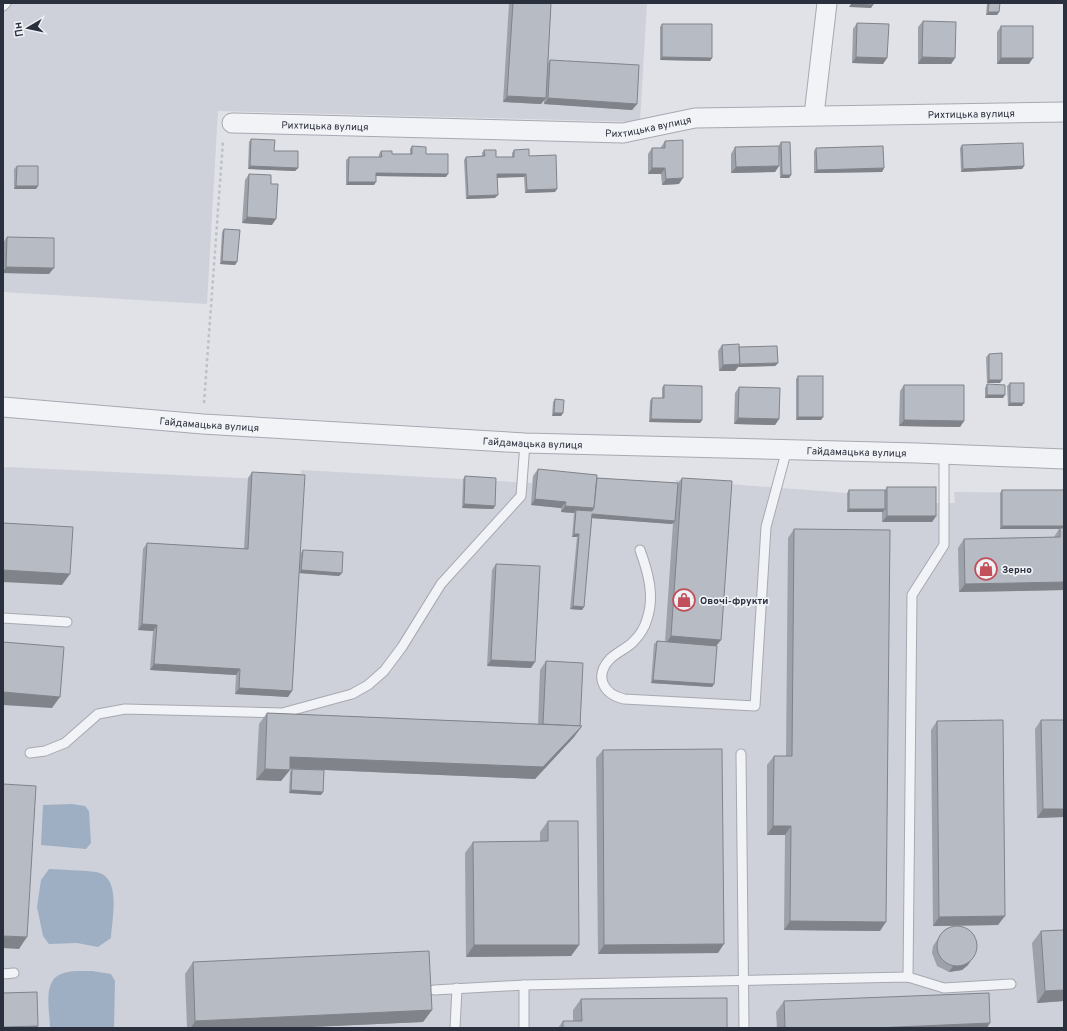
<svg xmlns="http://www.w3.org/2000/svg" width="1067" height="1031" viewBox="0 0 1067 1031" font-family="Overpass,sans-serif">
<rect width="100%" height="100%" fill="#e0e2e7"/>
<g fill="#ced1d9">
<path d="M3 3H647L640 122 218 111 207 304 3 292Z"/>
<path d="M8 467 301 481V470L532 483 533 476 675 486 676 480 847 493H932V503H955L954 492 1064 493V1028H3V468Z"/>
</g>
<g fill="#9eafc4">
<path d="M72 804 85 806 89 811 91 843 86 849 41 845 43 805Z"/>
<path d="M49 869C64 870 81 870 96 872 122 876 112 919 111 938L98 947 77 943 49 944 43 936 37 907 41 880Z"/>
<path d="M92 971 111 974 115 981 114 1028H50C50 1012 42 981 61 974 69 970 83 971 92 971Z"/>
</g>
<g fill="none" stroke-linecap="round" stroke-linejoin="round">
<g stroke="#a6a9b1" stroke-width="11">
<g id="lane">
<path d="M3 6 6 3"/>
<path d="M640 550C648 572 655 596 647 619 645 627 639 636 633 642 626 649 617 652 610 659 594 676 603 694 624 699L755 706 766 527 787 449"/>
<path d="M3 618 67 622"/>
<path d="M30 753 45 751 65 743 98 714 125 709 282 713 352 694 368 685 384 671 402 647 441 584 521 496 525 443"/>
<path d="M741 754 744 1028"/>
<path d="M3 974 14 973"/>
<path d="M908 977 912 595 944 545V454"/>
<path d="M524 985V1028"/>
<path d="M434 990 524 985 908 977 944 988 1011 984"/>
<path d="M455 1028 457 988"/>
</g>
</g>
<g stroke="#a6a9b1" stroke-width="21">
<g id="street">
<path d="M814 115 827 3"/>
<path id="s1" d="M232 123 623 133 695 118 1064 112"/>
<path id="s2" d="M3 407 203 424 525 443 917 453 1064 459"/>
</g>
</g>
<path stroke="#bec0c6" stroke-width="2.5" stroke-dasharray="3 3" stroke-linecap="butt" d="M204 403 223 141"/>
<use href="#lane" stroke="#f2f3f6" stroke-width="9"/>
<use href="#street" stroke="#f2f3f6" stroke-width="19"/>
</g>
<g fill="#9da1a9">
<path d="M509 3H551L548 63 550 60 637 104 632 110 544 104V100L541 104 503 102Z"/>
<path d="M987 3H1000L999 12 997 15H986Z"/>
<path d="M923 21 955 58 951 64H918V27Z"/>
<path d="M857 23 887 58 883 64 852 63 853 29Z"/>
<path d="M662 24 712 58 710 61 660 60V27Z"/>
<path d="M1001 26 1029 64H997V32Z"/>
<path d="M251 139 274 151 298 168 295 171 248 169 249 142Z"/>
<path d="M665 141 679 184 662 185 661 174H648V154L652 148H661V147Z"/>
<path d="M781 142 791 175 789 178H780L779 145Z"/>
<path d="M962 145 1024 166 1022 169 961 172 960 148Z"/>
<path d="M412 146 426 154 446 177 376 176 374 185H346V160L349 157H379V154L381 151 392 154H410V149Z"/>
<path d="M735 147 779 166 775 172 731 173V154Z"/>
<path d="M816 148 884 168 882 172 814 173V151Z"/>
<path d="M484 150 496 157H512V153L514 150 529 156 555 192 525 193 524 177H497L495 198 466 199 464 160 466 157 482 156V153Z"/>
<path d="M17 166 38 186 36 189H14V169Z"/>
<path d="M249 174 271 184 272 225 242 223 245 180Z"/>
<path d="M224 229 237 262 235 265 220 264 222 232Z"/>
<path d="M7 237 49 274 3 273V243Z"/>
<path d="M722 345 739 347 778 363 775 366 738 367 735 371H719L718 351Z"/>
<path d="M989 354 1000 383H987L986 357Z"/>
<path d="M798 376 823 417 821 420H796V379Z"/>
<path d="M1010 383 1022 406H1008L1007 386Z"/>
<path d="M987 384 1003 398H985V388Z"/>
<path d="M664 385 702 420 700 423 649 422 650 401 652 398H662V388Z"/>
<path d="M904 385 964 421 960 427 899 426 900 391Z"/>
<path d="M739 387 779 419 775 425 734 424 735 393Z"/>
<path d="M555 399 563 413 561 416H552L553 402Z"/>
<path d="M538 469 597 478 678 483 682 478 717 646 714 684 712 687 651 683 654 644 657 641 665 642 673 523 672 524 592 518 582 610 570 609 577 537H572L574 513 561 512V508L531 505 533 476Z"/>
<path d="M252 472 301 553 303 550 342 573 339 576 299 573 288 697 235 694 236 675 150 670 153 631 138 630 143 549 147 543 244 549 248 478Z"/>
<path d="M465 476 495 506 493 509 462 508 463 479Z"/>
<path d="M887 487 936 516 932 522H882V512H847V493L849 490H885Z"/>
<path d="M1002 490H1064V590L959 592 958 548 964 539 1054 537 1059 529H1000V493Z"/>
<path d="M794 529 880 931 784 930 785 835H767V765L774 756H786L788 538Z"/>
<path d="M496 564 531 668 487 666 492 570Z"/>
<path d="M546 661 580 726H582L574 737 535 779 324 770 323 792 321 795 289 793 290 772 292 769 315 770 290 769 281 781 256 780 259 724 267 713 538 724 540 670Z"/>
<path d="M1041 720H1064V817L1037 818 1035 729Z"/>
<path d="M937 721 998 925 933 926 931 730Z"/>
<path d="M603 750 718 953 598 954 596 758Z"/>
<path d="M548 821 579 945 571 956 466 957 465 853 473 842 540 841V832Z"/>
<path d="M944 930 968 965 962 970 949 972 937 966 932 953 933 946Z"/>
<path d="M1041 931 1064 1001 1037 1003 1032 943Z"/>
<path d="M193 962 432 1010 423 1022 288 1028H187L185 974Z"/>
<path d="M581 999 727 1028H558L563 1021H573V1010Z"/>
<path d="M784 1001 987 1028H777L776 1012Z"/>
</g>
<g fill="#808389">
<path d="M851 4 873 5 871 8 849 7Z"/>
<path d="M988 12H999L997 15H986Z"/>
<path d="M662 57 712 58 710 61 660 60Z"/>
<path d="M856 57 887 58 883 64 852 63Z"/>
<path d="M922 57 955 58 951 64H918Z"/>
<path d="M1001 58H1033L1029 64H997Z"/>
<path d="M507 96 546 98 541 104 503 102Z"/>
<path d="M548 98 637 104 632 110 544 104Z"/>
<path d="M250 166 298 168 295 171 248 169Z"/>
<path d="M779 166 775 172 731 173 736 167Z"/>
<path d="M1024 166 1022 169 961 172 963 169Z"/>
<path d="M652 168H665L661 174H648Z"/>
<path d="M884 168 882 172 814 173 817 170Z"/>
<path d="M376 173 448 174 446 177 374 176Z"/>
<path d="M497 174H526L524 177 495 178Z"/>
<path d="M782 175H791L789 178H780Z"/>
<path d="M683 178 679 184 662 185 666 179Z"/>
<path d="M348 182H376L374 185H346Z"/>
<path d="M16 186H38L36 189H14Z"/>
<path d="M557 189 555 192 525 193 527 190Z"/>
<path d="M498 195 495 198 466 199 468 196Z"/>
<path d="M247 217 276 219 272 225 242 223Z"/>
<path d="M222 261 237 262 235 265 220 264Z"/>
<path d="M6 267 54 268 49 274 3 273V272Z"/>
<path d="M778 363 775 366 738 367 735 371H719L723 365Z"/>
<path d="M989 380H1002L1000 383H987Z"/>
<path d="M987 395H1005L1003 398H985Z"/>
<path d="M1010 403H1024L1022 406H1008Z"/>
<path d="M554 413H563L561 416H552Z"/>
<path d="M798 417H823L821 420H796Z"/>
<path d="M738 418 779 419 775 425 734 424Z"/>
<path d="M651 419 702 420 700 423 649 422Z"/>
<path d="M904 420 964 421 960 427 899 426Z"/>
<path d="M535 499 566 502 561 508 531 505Z"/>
<path d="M464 504 495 506 493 509 462 508Z"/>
<path d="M565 506 594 508 590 514 576 510 574 513 561 512Z"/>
<path d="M849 509H885L883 512H847Z"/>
<path d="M592 514 675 521 672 524 590 518Z"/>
<path d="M887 516H936L932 522H882Z"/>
<path d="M1002 526H1064V529L1060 528 1059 529H1000Z"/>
<path d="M574 534H579L577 537H572Z"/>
<path d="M3 570 70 574 62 585 3 582Z"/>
<path d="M301 570 342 573 339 576 299 573Z"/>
<path d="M1064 582V590L959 592 965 584Z"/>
<path d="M573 606 584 607 582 610 570 609Z"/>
<path d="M142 624 157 625 153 631 138 630Z"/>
<path d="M671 636 721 640 714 649 665 645Z"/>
<path d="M491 660 535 662 531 668 487 666Z"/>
<path d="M154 664 240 669 236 675 150 670Z"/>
<path d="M653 680 714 684 712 687 651 683Z"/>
<path d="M239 688 292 691 288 697 235 694Z"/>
<path d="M3 692 60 697 52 708 3 705Z"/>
<path d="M582 726 574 737 535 779 282 768 290 757Z"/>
<path d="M265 769 290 770 281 781 256 780Z"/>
<path d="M291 790 323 792 321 795 289 793Z"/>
<path d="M1043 809H1064V817L1037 818Z"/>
<path d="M773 826H791L785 835H767Z"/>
<path d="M1005 916 998 925 933 926 939 917Z"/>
<path d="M790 921 886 922 880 931 784 930Z"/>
<path d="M3 936 27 937 19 949 3 948Z"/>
<path d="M724 944 718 953 598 954 604 945Z"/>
<path d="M474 945H579L571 956 466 957Z"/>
<path d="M972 959 968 965 962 970 949 972 953 966Z"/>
<path d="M1064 990V1001L1037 1003 1045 991Z"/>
<path d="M432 1010 423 1022 288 1028H191L195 1021Z"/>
<path d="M990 1023 987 1028H874Z"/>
<path d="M38 1026 37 1028H3V1027Z"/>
</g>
<g fill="#b7bbc4" stroke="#808389">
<path d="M513 3H551L546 98 507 96Z"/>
<path d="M851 3H873V5L851 4Z"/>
<path d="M989 3H1000L999 12H988Z"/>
<path d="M923 21 956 22 955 58 922 57Z"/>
<path d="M857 23 889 24 887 58 856 57Z"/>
<path d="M662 24H712V58L662 57Z"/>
<rect x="1001" y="26" width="32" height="32"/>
<path d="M550 60 639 65 637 104 548 98Z"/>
<path d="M251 139 275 140 274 151H298V168L250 166Z"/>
<path d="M683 140V178L666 179 665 168H652V148H665V141Z"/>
<path d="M781 142H790L791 175H782Z"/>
<path d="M1023 143 1024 166 963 169 962 145Z"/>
<path d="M412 146 426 147V154H448V174L376 173V182H348L349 157H382L381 151H392V154H412Z"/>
<path d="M779 146V166L736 167 735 147Z"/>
<path d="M883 146 884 168 817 170 816 148Z"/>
<path d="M529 149V156L556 155 557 189 527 190 526 174H497L498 195 468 196 466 157 485 156 484 150H496V157H514V150Z"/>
<path d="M17 166H38V186H16Z"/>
<path d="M249 174 271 175V184H278L276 219 247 217Z"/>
<path d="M224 229 240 230 237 262 222 261Z"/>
<path d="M7 237 54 238V268L6 267Z"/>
<path d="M739 344 740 364 723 365 722 345Z"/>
<path d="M777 346 778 363 740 364 739 347Z"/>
<path d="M1002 353V380H989V354Z"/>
<rect x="798" y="376" width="25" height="41"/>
<rect x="1010" y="383" width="14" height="20"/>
<path d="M987 384 1005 385V395H987Z"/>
<path d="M664 385 702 386V420L651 419 652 398H664Z"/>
<path d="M904 385H964V421L904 420Z"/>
<path d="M739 387 780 388 779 419 738 418Z"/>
<path d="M555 399 564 400 563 413H554Z"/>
<path d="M538 469 597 475 594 508 565 506 566 502 535 499Z"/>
<path d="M252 472 305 475 292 691 239 688 240 669 154 664 157 625 142 624 147 543 248 549Z"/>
<path d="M465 476 496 478 495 506 464 504Z"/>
<path d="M597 478 678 483 675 521 592 514 584 607 573 606 579 534H574L576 510 592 511 594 508Z"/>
<path d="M682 478 732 481 721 640 671 636Z"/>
<rect x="887" y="487" width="49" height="29"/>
<rect x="849" y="490" width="36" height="19"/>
<rect x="1002" y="490" width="62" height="36"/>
<path d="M3 523 73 527 70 574 3 570Z"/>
<path d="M1060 528H1064V582L965 584 964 539 1060 537Z"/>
<path d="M794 529 890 530 886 922 790 921 791 826H773L774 756H792Z"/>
<path d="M303 550 343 552 342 573 301 570Z"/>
<path d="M496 564 540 566 535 662 491 660Z"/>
<path d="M657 641 717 646 714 684 653 680Z"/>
<path d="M3 642 64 647 60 697 3 692Z"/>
<path d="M546 661 583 663 580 726 543 724Z"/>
<path d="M267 713 582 726 543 767 290 757V770L265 769Z"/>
<path d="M1003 720 1005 916 939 917 937 721Z"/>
<path d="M1041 720H1064V809H1043Z"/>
<path d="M722 749 724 944 604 945 603 750Z"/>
<path d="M292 769 324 770 323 792 291 790Z"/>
<path d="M3 784 36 786 27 937 3 936Z"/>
<path d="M548 821H578L579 945H474L473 842 548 841Z"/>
<circle cx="957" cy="946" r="20"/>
<path d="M1064 930V990L1045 991 1041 931Z"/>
<path d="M429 951 432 1010 195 1021 193 962Z"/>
<path d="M37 992 38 1026 3 1027V993Z"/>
<path d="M989 993 990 1023 874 1028H772L785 1027 784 1001Z"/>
<path d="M727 998V1028H563V1021H582L581 999Z"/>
</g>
<defs>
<g id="shop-ring" transform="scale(1.15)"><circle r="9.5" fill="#eff1f5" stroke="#c1505b" stroke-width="1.5"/><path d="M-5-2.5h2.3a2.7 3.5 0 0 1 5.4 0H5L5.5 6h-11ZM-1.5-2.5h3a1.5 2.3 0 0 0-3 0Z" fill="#c1505b"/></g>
</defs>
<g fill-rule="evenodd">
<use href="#shop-ring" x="986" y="569"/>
<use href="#shop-ring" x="684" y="600"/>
</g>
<g text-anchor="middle" stroke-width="3.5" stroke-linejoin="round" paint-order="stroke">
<g font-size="10" fill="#2a303d" stroke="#eff1f5">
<text dy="4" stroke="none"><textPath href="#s1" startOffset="741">Рихтицька вулиця</textPath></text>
<text dy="4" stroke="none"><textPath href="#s1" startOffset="93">Рихтицька вулиця</textPath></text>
<text dy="4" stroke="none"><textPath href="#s1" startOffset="417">Рихтицька вулиця</textPath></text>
<text dy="4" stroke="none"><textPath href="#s2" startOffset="207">Гайдамацька вулиця</textPath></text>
<text dy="4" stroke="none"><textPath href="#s2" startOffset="531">Гайдамацька вулиця</textPath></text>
<text dy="4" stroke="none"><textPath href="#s2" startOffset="855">Гайдамацька вулиця</textPath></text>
</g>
<g font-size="10" font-weight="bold" fill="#2a303d" stroke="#eff1f5" text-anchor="start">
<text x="1002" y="573">Зерно</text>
<text x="700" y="604">Овочі-фрукти</text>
</g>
</g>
<rect width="1067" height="1031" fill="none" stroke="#2a303d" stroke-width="8"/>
<g transform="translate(28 28) rotate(261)" stroke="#eff1f5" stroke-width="3" paint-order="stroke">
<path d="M0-3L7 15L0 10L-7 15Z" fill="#2a303d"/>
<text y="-6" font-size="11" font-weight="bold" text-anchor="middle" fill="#2a303d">Пн</text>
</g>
</svg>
